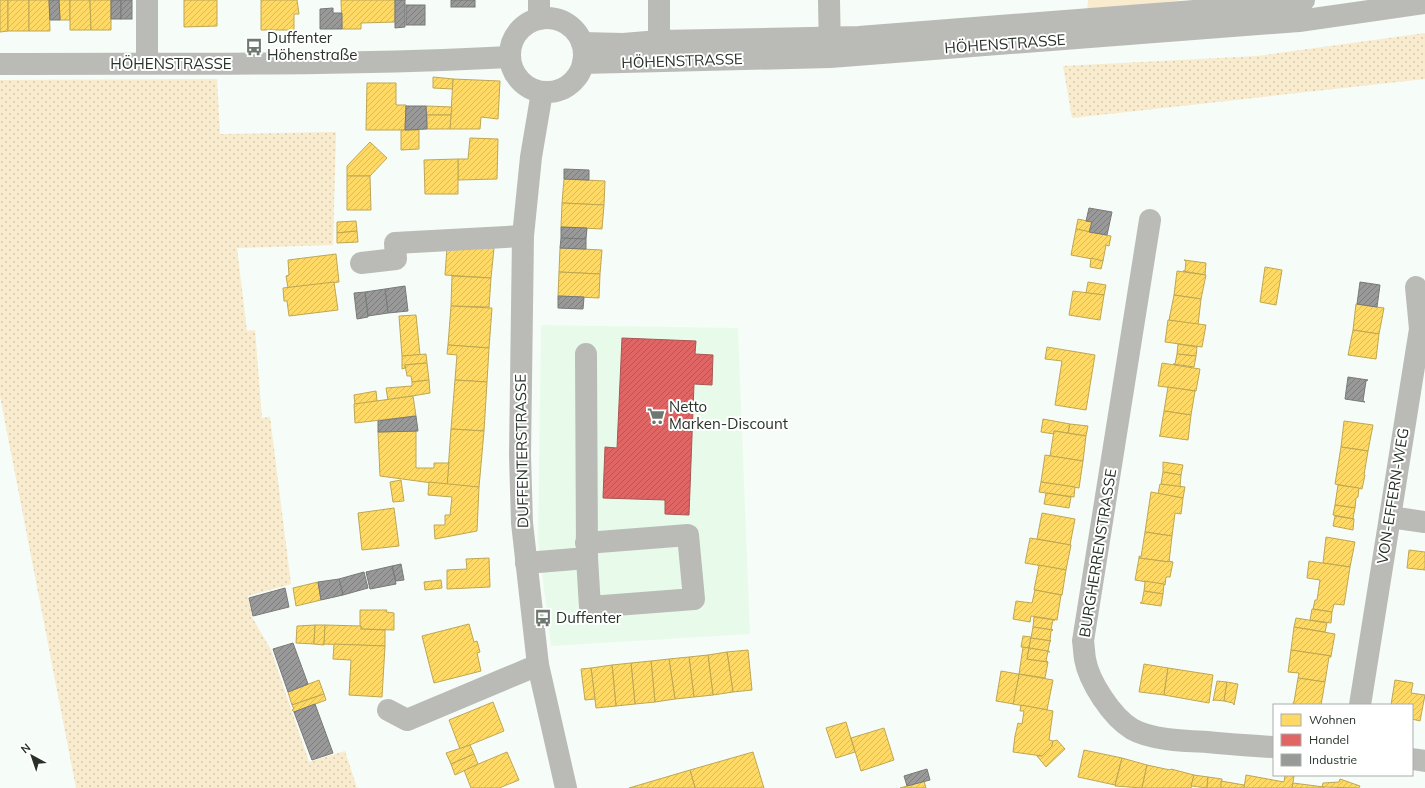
<svg xmlns="http://www.w3.org/2000/svg" width="1425" height="788" viewBox="0 0 1425 788" font-family="Mulish,sans-serif">
<defs>
<pattern id="grass-dots" width="8" height="8" patternUnits="userSpaceOnUse"><rect width="8" height="8" fill="#f8ebce"/><path d="M2 2h.1M6 6h.1" fill="none" stroke="#d5cab1" stroke-width="1.8" stroke-linecap="round"/></pattern>
<pattern id="homes-hatch" width="6" height="6" patternUnits="userSpaceOnUse"><rect width="6" height="6" fill="#ffd966"/><path d="M-1 1l2-2M0 6l6-6M5 7l2-2" fill="none" stroke="#dbbb58"/></pattern>
<pattern id="shops-hatch" width="6" height="6" patternUnits="userSpaceOnUse"><rect width="6" height="6" fill="#e06666"/><path d="M-1 1l2-2M0 6l6-6M5 7l2-2" fill="none" stroke="#b65554"/></pattern>
<pattern id="industry-hatch" width="6" height="6" patternUnits="userSpaceOnUse"><rect width="6" height="6" fill="#999"/><path d="M-1 1l2-2M0 6l6-6M5 7l2-2" fill="none" stroke="#7d7d7d"/></pattern>
</defs>
<rect width="100%" height="100%" fill="#f6fcf7"/>
<path fill="#e8fbea" d="M541 325 738 328 750 634 551 646 538 540Z"/>
<g fill="url(#grass-dots)">
<path d="M1425 33V79L1072 118 1063 66 1258 56Z"/>
<path d="M217 79 220 134 336 132 333 245 237 248 247 331 255 330 262 418 270 417 291 584 248 596 252 617 271 650 309 762 345 751 357 788H76L0 396V80Z"/>
</g>
<path fill="#f8ebce" d="M1088 0H1183L1087 11Z"/>
<g fill="url(#homes-hatch)" stroke="#bea753">
<path d="M0 0H8V31L0 32Z"/>
<rect x="8" y="0" width="21" height="31"/>
<path d="M29 0H49L50 31H29Z"/>
<path d="M59 0H70V20H60Z"/>
<path d="M70 0H90L91 30H70Z"/>
<path d="M90 0H111V30H91Z"/>
<path d="M184 0H217V26L184 27Z"/>
<path d="M261 0H297L299 14H294V30H261Z"/>
<path d="M341 0H395V22L361 23V29H342Z"/>
<path d="M433 77 453 79V89L433 88Z"/>
<path d="M453 79 500 81 498 119 481 117 480 129H450Z"/>
<path d="M367 83H396V105H406L405 130H366Z"/>
<path d="M426 106 452 107 451 115H427Z"/>
<path d="M427 115H451L450 129H427Z"/>
<path d="M401 130H419V149L401 150Z"/>
<path d="M470 138 498 139 497 179 458 180V159H468Z"/>
<path d="M370 142 387 158 370 176H347V166Z"/>
<path d="M458 159V194H425L424 160Z"/>
<path d="M347 176H370L371 210H347Z"/>
<path d="M564 179 605 181 604 205 562 203Z"/>
<path d="M562 203 604 205 602 229 561 227Z"/>
<path d="M1078 219 1092 222 1089 232 1076 229Z"/>
<path d="M356 221 357 231 337 233V222Z"/>
<path d="M1076 229 1111 236 1109 246 1106 245 1103 261 1071 255Z"/>
<path d="M357 231 358 242 337 243V233Z"/>
<path d="M447 247 494 248 491 278 445 275Z"/>
<path d="M560 248 602 250 600 274 559 272Z"/>
<path d="M336 254 339 282 288 288 286 276 289 275 288 260Z"/>
<path d="M1091 258 1103 261 1101 269 1090 267Z"/>
<path d="M1184 260 1206 263 1205 275 1183 271H1185L1186 261Z"/>
<path d="M1265 267 1282 270 1276 305 1260 302Z"/>
<path d="M1177 271 1206 275 1201 299 1174 295Z"/>
<path d="M559 272 600 274 599 298 558 296Z"/>
<path d="M452 276 491 278 489 307 451 306Z"/>
<path d="M334 282 338 310 289 316 287 301H284L283 288Z"/>
<path d="M1088 282 1106 285 1104 295 1086 293Z"/>
<path d="M1073 291 1104 295 1100 320 1069 315Z"/>
<path d="M1174 295 1201 299 1198 325 1169 320Z"/>
<path d="M1356 304 1384 308 1379 334 1353 330Z"/>
<path d="M451 306 492 308 489 348 448 345Z"/>
<path d="M416 315 420 355 402 356 399 316Z"/>
<path d="M1168 320 1206 325 1202 347 1165 342Z"/>
<path d="M1353 330 1379 334 1376 359 1348 355Z"/>
<path d="M1178 344 1197 347 1196 356 1177 354Z"/>
<path d="M448 345 489 348 487 382 455 380 457 355 447 354Z"/>
<path d="M1047 347 1095 355 1086 410 1055 405 1062 361 1045 359Z"/>
<path d="M426 354 427 363 405 365V368L402 369V356Z"/>
<path d="M1177 354 1196 356 1194 367 1173 364H1175Z"/>
<path d="M427 363 429 380 412 382 411 376H407L405 365Z"/>
<path d="M1162 363 1200 369 1196 391 1158 386Z"/>
<path d="M429 380 430 393 388 400 386 388 412 386V382Z"/>
<path d="M455 380 487 382 484 431 451 429Z"/>
<path d="M1168 387 1195 391 1191 415 1164 411Z"/>
<path d="M376 391 377 401 355 405 354 395Z"/>
<path d="M413 396 416 416 355 423 354 404Z"/>
<path d="M1164 411 1191 415 1188 440 1159 436 1160 435Z"/>
<path d="M1043 419 1070 424 1068 433 1054 431V434L1041 432Z"/>
<path d="M1344 421 1373 425 1368 451 1341 447Z"/>
<path d="M1070 424 1088 426 1086 436 1068 433Z"/>
<path d="M451 429 484 431 479 487 447 485Z"/>
<path d="M416 431V468H434V463H449L447 485 380 476 378 432Z"/>
<path d="M1054 431 1086 436 1083 461 1050 456Z"/>
<path d="M1341 447 1368 451 1364 475H1365L1362 489 1335 484Z"/>
<path d="M1045 455 1083 461 1079 488 1041 482Z"/>
<path d="M1163 462 1183 465 1181 475 1163 472Z"/>
<path d="M1163 472 1181 475 1180 487 1161 484Z"/>
<path d="M401 480 404 501 393 502 390 482Z"/>
<path d="M429 482 479 487 477 531 435 539 434 525H445V515H450L452 497 428 495Z"/>
<path d="M1041 482 1075 487 1074 497 1039 492Z"/>
<path d="M1160 484 1185 487 1183 498 1158 494Z"/>
<path d="M1338 485 1359 488 1358 497 1356 498 1355 508 1335 505Z"/>
<path d="M1151 492 1183 498 1181 514 1175 513 1172 536 1145 532Z"/>
<path d="M1046 493 1071 497 1069 508 1044 504Z"/>
<path d="M1335 505 1355 508 1353 518 1354 519 1333 515Z"/>
<path d="M394 508 399 546 362 550 358 513Z"/>
<path d="M1042 513 1075 519 1070 545 1037 539Z"/>
<path d="M1335 516 1354 519 1353 530 1333 526Z"/>
<path d="M1145 532 1172 536 1169 562 1139 558V556L1141 557Z"/>
<path d="M1326 537 1355 542 1350 567 1323 563Z"/>
<path d="M1030 538 1071 545 1066 570 1025 563Z"/>
<path d="M1409 550 1425 552V570L1407 568Z"/>
<path d="M489 558 490 587 447 589V570L467 569 466 559Z"/>
<path d="M1139 558 1169 562V561L1173 562 1170 577H1166L1165 585 1135 580Z"/>
<path d="M1309 561 1350 567 1344 605 1334 604 1332 612 1313 609 1315 600H1317L1320 580 1307 578Z"/>
<path d="M1039 565 1066 570 1062 595 1034 590Z"/>
<path d="M441 580 442 588 425 590 424 582Z"/>
<path d="M1144 581 1164 584 1163 594 1144 591 1145 582Z"/>
<path d="M318 582 321 600 296 606 293 588Z"/>
<path d="M1035 590 1061 595 1057 620 1031 616 1030 622 1013 619 1016 601 1032 603Z"/>
<path d="M1144 591 1163 594 1161 606 1140 603 1142 602Z"/>
<path d="M1312 609 1332 612 1331 623 1310 620Z"/>
<path d="M360 610H387L386 612 394 613V630L361 629V626H360Z"/>
<path d="M1034 617 1055 620H1053L1051 629 1053 630 1033 627Z"/>
<path d="M1296 618 1327 623 1325 632 1294 627Z"/>
<path d="M469 624 474 642 477 641 480 652 477 653 481 671 434 683 422 636Z"/>
<path d="M315 625 314 644 296 643 297 626Z"/>
<path d="M315 625H325L324 645 314 644Z"/>
<path d="M325 625 361 626V629L385 630V646L324 644Z"/>
<path d="M1033 627 1053 630 1051 631 1050 640 1051 641 1031 638Z"/>
<path d="M1294 627 1335 634 1331 656 1291 650Z"/>
<path d="M1023 636 1031 637 1029 648 1021 647Z"/>
<path d="M1031 638 1051 641H1050L1048 651 1050 652 1029 648Z"/>
<path d="M334 644 385 646 382 697 349 695 351 660 333 659Z"/>
<path d="M1023 647 1029 648 1027 659 1048 662 1045 678 1019 674Z"/>
<path d="M1029 648 1048 651 1046 661 1048 662 1027 659Z"/>
<path d="M748 650 752 690 733 692 727 652Z"/>
<path d="M1291 650 1331 656V657H1329L1325 682 1298 678 1299 673 1288 672Z"/>
<path d="M727 652 733 692 713 695 708 655Z"/>
<path d="M708 655 713 695 694 697 689 657Z"/>
<path d="M689 657 694 697 675 699 669 659Z"/>
<path d="M669 659 675 699 655 702 651 661Z"/>
<path d="M651 661 655 702 635 704 631 663Z"/>
<path d="M631 663 635 704 616 706 612 665Z"/>
<path d="M1144 664 1168 668 1164 695 1140 692H1139Z"/>
<path d="M612 665 616 706 596 708 591 668Z"/>
<path d="M591 668 595 699 585 700 581 669Z"/>
<path d="M1168 668 1213 675 1209 703 1164 695Z"/>
<path d="M1001 671 1018 674 1019 676 1014 704 996 701Z"/>
<path d="M1018 674 1053 680 1047 710 1013 704 1019 676Z"/>
<path d="M1298 678 1325 682 1321 705H1294L1293 702H1294Z"/>
<path d="M319 680 324 694 292 705 288 692Z"/>
<path d="M1395 680 1413 683 1411 693 1425 695 1420 721 1412 719V705H1391Z"/>
<path d="M1217 681 1227 682 1224 701 1214 700 1213 701Z"/>
<path d="M1227 682 1238 684 1234 705 1233 703 1224 701Z"/>
<path d="M324 694 326 700 294 712 292 710 294 709 292 705Z"/>
<path d="M493 702 504 731 460 749 449 720Z"/>
<path d="M1021 705 1053 711 1049 740 1053 741 1052 746 1042 756 1013 752 1015 736 1018 723 1022 724 1024 711H1020Z"/>
<path d="M846 722 855 752 836 758 826 728Z"/>
<path d="M884 728 894 760 861 771 851 738Z"/>
<path d="M1057 740 1065 749 1046 767 1037 756H1042L1052 746 1053 741Z"/>
<path d="M470 745 474 754 451 764 446 753Z"/>
<path d="M1084 750 1122 758 1115 785 1078 777Z"/>
<path d="M507 752 519 780 499 788H471L464 770Z"/>
<path d="M753 752 764 788H695L690 770Z"/>
<path d="M474 754 478 764 455 775 451 764Z"/>
<path d="M1122 758 1147 765 1142 788 1115 786Z"/>
<path d="M1147 765 1170 770 1171 769 1194 775 1191 788H1142Z"/>
<path d="M690 770 695 788H629Z"/>
<path d="M1194 775 1208 777 1207 788 1191 786Z"/>
<path d="M1246 775 1284 782 1285 775 1294 776 1292 788H1244Z"/>
<path d="M1208 777 1222 779 1221 788H1207Z"/>
<path d="M1340 779 1360 786 1359 788 1322 787 1323 783 1339 782Z"/>
<path d="M924 781 926 788H900L907 786Z"/>
<path d="M1221 781 1244 785V788H1221Z"/>
<path d="M1293 783 1324 787V788H1292Z"/>
</g>
<path fill="url(#shops-hatch)" stroke="#a85653" d="M622 338 696 341 695 354 713 355 712 385 694 384 689 515 665 514V500L603 498 605 447 617 448Z"/>
<g fill="url(#industry-hatch)" stroke="#777a77">
<path d="M49 0H59L60 20H50Z"/>
<rect x="111" y="0" width="10" height="19"/>
<rect x="121" y="0" width="11" height="19"/>
<path d="M395 0H405V27L395 28Z"/>
<rect x="451" y="0" width="24" height="7"/>
<rect x="406" y="5" width="19" height="20"/>
<path d="M333 8V13H342V29H320V9Z"/>
<path d="M406 106H426L427 129 405 130Z"/>
<path d="M564 169 589 170V180L564 179Z"/>
<path d="M1089 208 1112 212 1107 235 1089 232 1092 222 1086 221Z"/>
<path d="M561 227 587 228 586 239 561 238Z"/>
<path d="M561 238 586 239V249L560 248Z"/>
<path d="M1360 282 1380 285 1377 307 1357 304Z"/>
<path d="M405 286 408 311 388 313 385 289Z"/>
<path d="M385 289 388 313 368 316 365 292Z"/>
<path d="M365 292 368 317 357 319 354 293Z"/>
<path d="M558 296 584 297 583 309 558 308Z"/>
<path d="M1348 377 1368 380 1366 381 1363 401 1365 402 1345 399Z"/>
<path d="M416 416 418 431 378 432V421Z"/>
<path d="M401 564 404 580 396 581 392 566Z"/>
<path d="M392 566 396 584 370 589 366 572Z"/>
<path d="M364 572 368 588 343 595 339 579Z"/>
<path d="M339 579 343 595 321 600 318 582Z"/>
<path d="M285 588 289 607 253 616 249 598Z"/>
<path d="M293 643 308 684 288 692 273 649Z"/>
<path d="M315 704 333 753 312 760 294 712Z"/>
<path d="M927 769 930 780 907 786 904 776Z"/>
</g>
<g fill="none" stroke-linecap="round" stroke-linejoin="round">
<g stroke="#babbb7" stroke-width="22">
<path d="M147 0V63"/>
<path d="M539 0V19"/>
<path d="M659 0V55"/>
<path d="M829 0 830 54"/>
<circle cx="547" cy="55" r="37"/>
<path d="M582 43 623 44 659 41 859 37 1271 5 1304 0"/>
<path d="M583 63 830 57 1299 21 1425 3"/>
<path d="M0 64C170 63 340 66 510 57"/>
<path d="M542 92 531 157 523 236 520 455 522 523 538 665 566 788"/>
<path d="M1150 220 1083 641C1084 647 1084 653 1085 659 1089 682 1112 717 1132 729 1151 740 1185 741 1207 742 1229 744 1252 746 1274 747"/>
<path d="M361 263 396 259 395 243 523 236"/>
<path d="M586 354 587 557"/>
<path d="M1390 517 1425 522"/>
<path d="M526 563 587 558 590 607 694 599 688 535 586 543"/>
<path d="M1360 705 1420 329 1416 287"/>
<path d="M388 710 407 720 538 665"/>
<path d="M1412 759 1425 761"/>
</g>
</g>
<defs>
<g id="bus-bare" transform="scale(1.38)"><path d="M-5-6H5V4H4V6H2V4H-2V6H-4V4H-5ZM-3.5-4V0h7V-4ZM-3.5 1.2v1.5H-2V1.2ZM2 1.2v1.5H3.5V1.2Z" fill="#6f7870" stroke="#fff" stroke-width="2.5" paint-order="stroke"/></g>
<g id="supermarket-bare" transform="scale(1.38)"><path d="M-6-5.5h2.5l.6 2H6L4.5 2H-2.5L-4.4-4H-6ZM-1.5 3.2a1.3 1.3 0 1 0 .1 0ZM3 3.2a1.3 1.3 0 1 0 .1 0Z" fill="#6f7870" stroke="#fff" stroke-width="2.5" paint-order="stroke"/></g>
</defs>
<g fill-rule="evenodd">
<use href="#bus-bare" x="254" y="47"/>
<use href="#supermarket-bare" x="656" y="416"/>
<use href="#bus-bare" x="543" y="618"/>
</g>
<g text-anchor="middle" stroke-width="4" stroke-linejoin="round" paint-order="stroke">
<g font-size="15" fill="#273128" stroke="#fff" text-anchor="start">
<text x="267" y="43">Duffenter<tspan x="267" dy="17">Höhenstraße</tspan></text>
<text x="669" y="412">Netto<tspan x="669" dy="17">Marken-Discount</tspan></text>
<text x="556" y="623">Duffenter</text>
</g>
<g font-size="15" fill="#273128" stroke="#fff">
<text transform="translate(1005 44) rotate(-4)" y="5">HÖHENSTRASSE</text>
<text transform="translate(682 61) rotate(-2)" y="5">HÖHENSTRASSE</text>
<text x="171" y="69">HÖHENSTRASSE</text>
<text transform="translate(522 451) rotate(-91)" y="5">DUFFENTERSTRASSE</text>
<text transform="translate(1393 496) rotate(-81)" y="5">VON-EFFERN-WEG</text>
<text transform="translate(1098 553) rotate(-81)" y="5">BURGHERRENSTRASSE</text>
</g>
</g>
<rect x="1273" y="704" width="140" height="72" fill="#ffffff" stroke="#a9ada9"/>
<rect x="1281" y="714" width="20" height="12" fill="#ffd966" stroke="#a9ada9"/>
<text x="1309" y="724" font-size="12" fill="#273128">Wohnen</text>
<rect x="1281" y="734" width="20" height="12" fill="#e06666" stroke="#a9ada9"/>
<text x="1309" y="744" font-size="12" fill="#273128">Handel</text>
<rect x="1281" y="754" width="20" height="12" fill="#999999" stroke="#a9ada9"/>
<text x="1309" y="764" font-size="12" fill="#273128">Industrie</text>
<g transform="translate(32 756) rotate(320)" stroke="#ffffff" stroke-width="3" paint-order="stroke">
<path d="M0-3L7 15L0 10L-7 15Z" fill="#273128"/>
<text y="-6" font-size="11" font-weight="bold" text-anchor="middle" fill="#273128">N</text>
</g>
</svg>
